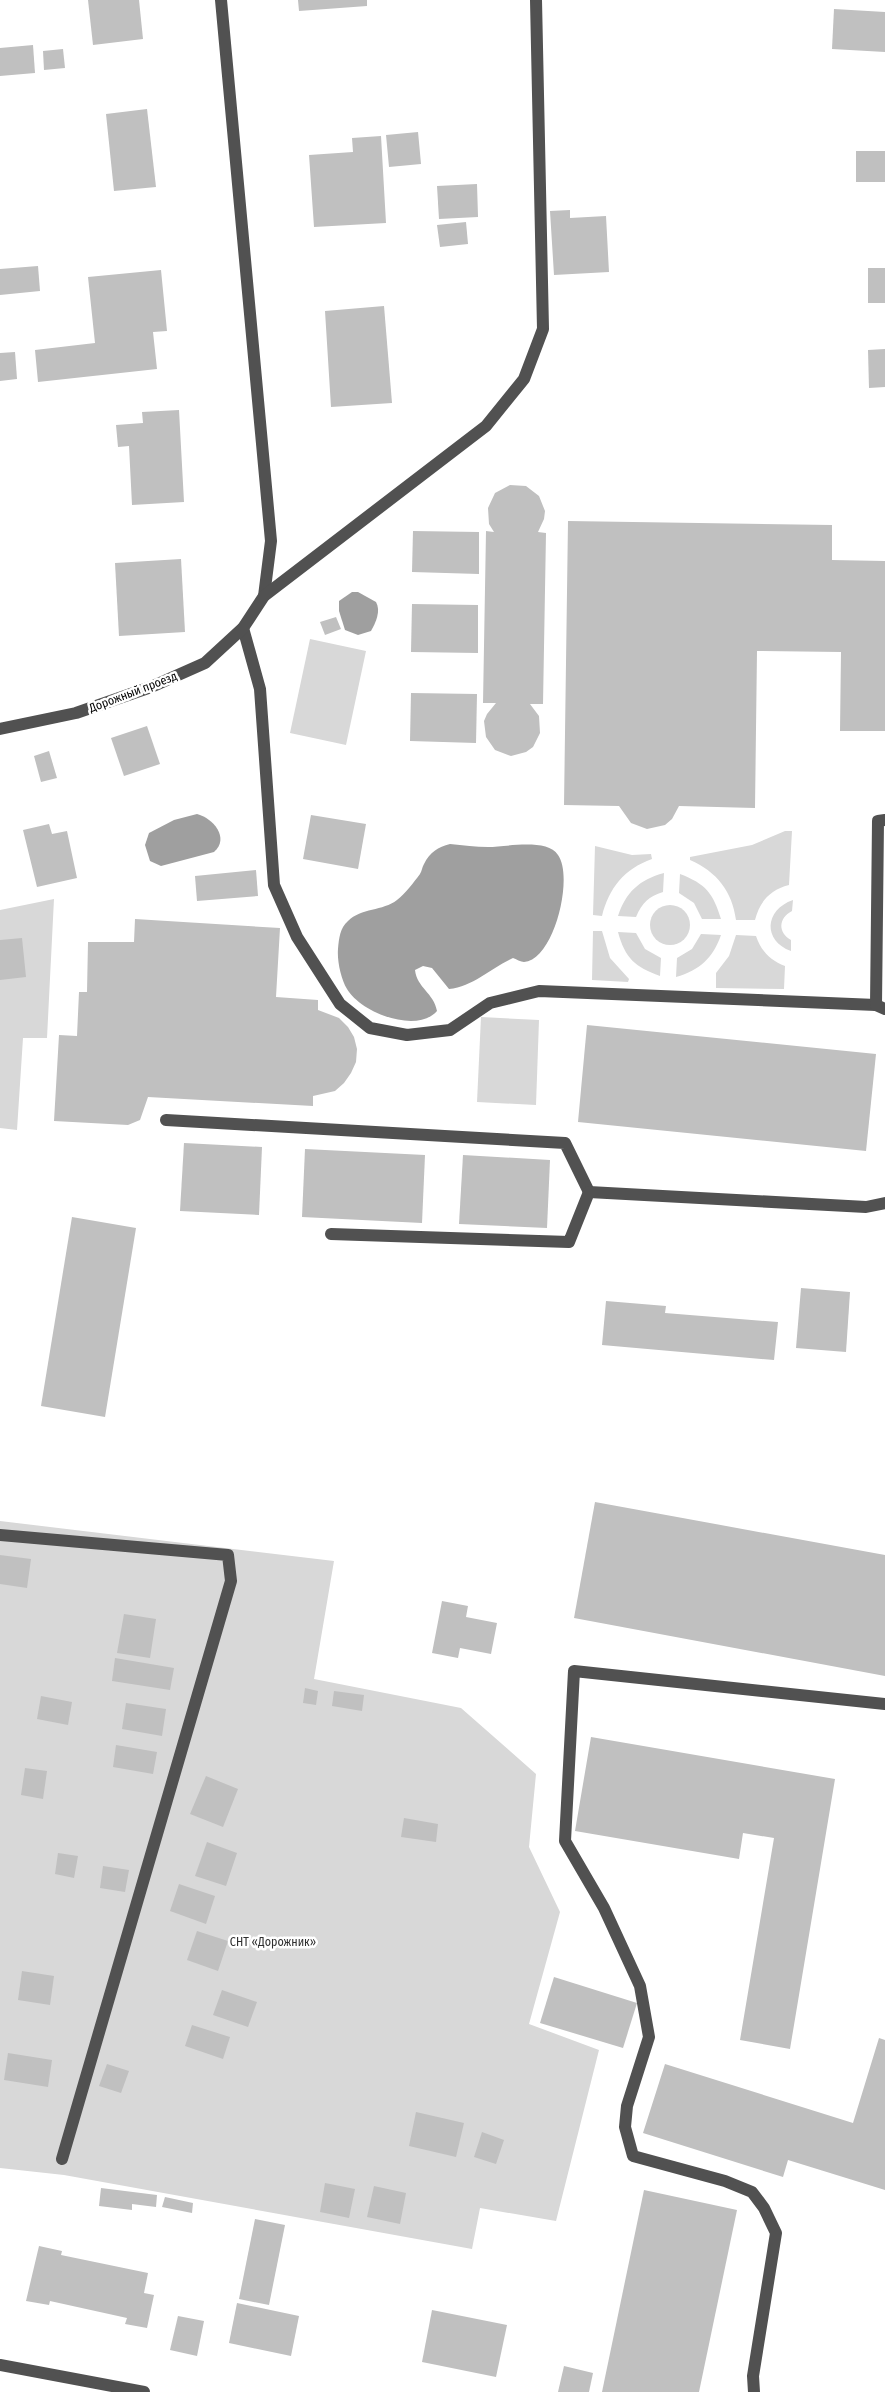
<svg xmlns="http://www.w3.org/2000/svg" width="885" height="2392" viewBox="0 0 885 2392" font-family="'Fira Sans Condensed',sans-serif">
<rect width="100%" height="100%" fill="#fff"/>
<g fill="#d8d8d8">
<path d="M310 639 366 651 346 745 290 733Z"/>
<path d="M785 831H792L789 885C770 890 760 901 755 920H736C732 891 717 872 690 860V857L752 845Z"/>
<path d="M595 846 632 855 651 854 652 859C624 869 609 888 602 916L593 915Z"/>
<path d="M664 873 663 892C649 896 642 903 636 917L618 916C626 892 639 880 664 873Z"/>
<path d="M680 874C706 884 713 893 721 919H702L694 903 679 893Z"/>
<path d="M54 899 47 1038H23L17 1130 0 1128V910Z"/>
<path d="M793 900 792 911C778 918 778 933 791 940V951C763 941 764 910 793 900Z"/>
<circle cx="670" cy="925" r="20"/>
<path d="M593 931H602L610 958 629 979 628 982 592 980Z"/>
<path d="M618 932 636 933 645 949 661 958 660 976C635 967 625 958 618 932Z"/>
<path d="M701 934 721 935C713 958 700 970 676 977L677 958 692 949Z"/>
<path d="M736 935 756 936C761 951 770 960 785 966L784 989 716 988V973L729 956Z"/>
<path d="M481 1017 539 1020 536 1105 477 1102Z"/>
<path d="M0 1521 334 1561 314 1679 461 1708 536 1774 529 1847 560 1912 529 2024 599 2050 556 2221 480 2208 472 2249 64 2175 0 2168Z"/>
</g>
<g fill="#9f9f9f">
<path d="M352 592H358L376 602C381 611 376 622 371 631L358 635 345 630 339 611V601Z"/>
<path d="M197 814C213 818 230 838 214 852L161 866 150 861 145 845 149 833 174 820Z"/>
<path d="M450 844C463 845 476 847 488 847 506 847 547 838 558 855 574 877 554 960 524 962 521 962 516 959 513 958 491 968 474 986 449 989L432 968 423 966 415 970C417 988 434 993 437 1011 417 1034 361 1013 347 989 341 979 337 961 338 949 339 938 340 928 348 921 361 908 383 911 397 900 405 894 414 882 420 874 422 871 422 867 424 864 430 852 438 847 450 844Z"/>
</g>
<g fill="#c0c0c0">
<path d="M88 0H139L143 39 93 45Z"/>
<path d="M298 0H367V6L299 11Z"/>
<path d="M834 9 885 12V52L832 49Z"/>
<path d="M33 45 35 73 0 76V48Z"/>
<path d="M63 49 65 68 44 70 43 51Z"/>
<path d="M147 109 156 187 114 191 106 114Z"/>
<path d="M418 132 421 164 389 167 386 135Z"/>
<path d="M381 136 386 223 314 227 309 155 353 152 352 138Z"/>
<rect x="856" y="151" width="29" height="31"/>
<path d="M477 184 478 217 439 219 437 186Z"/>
<path d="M570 210V218L606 216 609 272 554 275 550 211Z"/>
<path d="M466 222 468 244 440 247 437 225Z"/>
<path d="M38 266 40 291 0 295V269Z"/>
<rect x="868" y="268" width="17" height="35"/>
<path d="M161 270 167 331 153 332 157 369 38 382 35 350 95 343 88 277Z"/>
<path d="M384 306 392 403 331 407 325 311Z"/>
<path d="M885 349V387L869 388 868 350Z"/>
<path d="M15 352 17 379 0 381V353Z"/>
<path d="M179 410 184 502 132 505 129 446 118 447 116 425 143 423 142 412Z"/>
<path d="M510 485 526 486 539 496 545 511 544 519 538 532 546 533 543 704H530L539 716 540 733 533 747 526 752 511 756 495 750 486 737 484 721 487 714 496 703H483L486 531 494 532 489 524 488 508 495 493Z"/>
<path d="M568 521 832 525V560L885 561V731H840L841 652 757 651 755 808 679 806 672 819 665 825 647 829 631 823 619 806 564 805Z"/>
<path d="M413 531 479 532V574L412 572Z"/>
<path d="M181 559 185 632 119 636 115 563Z"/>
<path d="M412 604 478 605V653L411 652Z"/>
<path d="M336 617 341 629 325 635 320 622Z"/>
<path d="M411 693 477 694 476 743 410 741Z"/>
<path d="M147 726 160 764 124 776 111 738Z"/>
<path d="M49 751 57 778 41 782 34 756Z"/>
<path d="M311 815 366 824 358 869 303 859Z"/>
<path d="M49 824 52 834 67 831 77 878 37 887 23 830Z"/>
<path d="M256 870 258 896 197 901 195 876Z"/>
<path d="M135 919 280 928 276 997 318 1000V1010L339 1018 348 1027 354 1037 357 1049 356 1062 351 1073 344 1083 335 1091 313 1096V1106L148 1097 140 1120 128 1125 54 1121 59 1035 77 1036 79 992H87L88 942H134Z"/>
<path d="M22 938 26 977 0 980V940Z"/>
<path d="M587 1025 876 1054 866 1151 578 1122Z"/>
<path d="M184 1143 262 1147 259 1215 180 1211Z"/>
<path d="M305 1149 425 1155 422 1223 302 1217Z"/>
<path d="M463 1155 550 1160 547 1228 459 1224Z"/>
<path d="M72 1217 136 1228 105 1417 41 1406Z"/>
<path d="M801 1288 850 1292 846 1352 796 1348Z"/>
<path d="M606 1301 666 1306 665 1313 778 1322 774 1360 602 1345Z"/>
<path d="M595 1502 885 1555V1676L574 1618Z"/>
<path d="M0 1555 31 1559 27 1588 0 1584Z"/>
<path d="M442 1601 468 1606 466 1617 497 1623 491 1654 460 1648 458 1658 432 1653Z"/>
<path d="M124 1614 156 1619 150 1658 117 1653Z"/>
<path d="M115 1658 174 1668 170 1690 112 1681Z"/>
<path d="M305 1688 318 1691 316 1705 303 1703Z"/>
<path d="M334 1691 364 1695 362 1711 332 1706Z"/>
<path d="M41 1696 72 1702 68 1725 37 1719Z"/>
<path d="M126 1703 166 1709 162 1736 122 1729Z"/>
<path d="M591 1737 835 1779 790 2049 740 2040 774 1838 743 1833 739 1859 575 1831Z"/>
<path d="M116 1745 157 1752 153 1774 113 1767Z"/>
<path d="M25 1768 47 1771 43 1799 21 1795Z"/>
<path d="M206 1776 238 1789 223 1827 190 1814Z"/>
<path d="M404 1818 438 1824 436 1842 401 1837Z"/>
<path d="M207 1842 237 1853 226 1886 195 1876Z"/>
<path d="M58 1853 78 1856 74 1878 55 1874Z"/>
<path d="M103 1866 129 1870 125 1892 100 1888Z"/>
<path d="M179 1884 215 1896 206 1924 170 1911Z"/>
<path d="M197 1931 228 1941 218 1971 187 1960Z"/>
<path d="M22 1971 54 1976 50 2005 18 2000Z"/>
<path d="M554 1977 637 2003 623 2048 540 2023Z"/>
<path d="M222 1990 257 2002 248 2027 213 2015Z"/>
<path d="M192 2025 230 2037 223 2059 185 2046Z"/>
<path d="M879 2038 885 2040V2190L788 2160 783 2177 643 2133 665 2064 853 2123Z"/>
<path d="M8 2053 52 2060 48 2087 4 2080Z"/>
<path d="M107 2064 129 2071 121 2093 99 2086Z"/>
<path d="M416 2112 464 2123 456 2157 409 2146Z"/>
<path d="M482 2132 504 2140 496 2164 474 2157Z"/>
<path d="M325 2183 355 2189 349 2218 320 2212Z"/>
<path d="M374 2186 406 2193 400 2224 367 2217Z"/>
<path d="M101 2188 157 2195 156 2207 132 2204V2210L99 2206Z"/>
<path d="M644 2190 737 2210 699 2392H602Z"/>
<path d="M165 2197 193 2203 192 2213 162 2207Z"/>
<path d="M255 2219 285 2225 269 2305 239 2299Z"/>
<path d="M39 2246 62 2251 61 2255 148 2273 144 2293 154 2295 147 2328 125 2324 127 2318 50 2301 49 2305 26 2301Z"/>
<path d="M237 2303 299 2316 291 2356 229 2343Z"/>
<path d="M432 2310 507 2325 496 2377 422 2362Z"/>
<path d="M178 2316 204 2321 197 2356 170 2350Z"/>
<path d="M564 2366 593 2373 589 2392H558Z"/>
</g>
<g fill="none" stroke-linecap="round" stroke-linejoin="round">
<g stroke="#515151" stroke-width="12">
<path d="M221 0 271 541 264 596"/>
<path d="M243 628 260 689 274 885 297 937 340 1004 370 1028 407 1035 450 1030 490 1003 539 991 876 1005"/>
<path d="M0 729 76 713 151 687 205 663 243 628 264 596 486 426 524 379 543 329 536 0"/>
<path d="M885 820 878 821 876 1005 885 1009"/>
<path d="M166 1120 565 1143 589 1192"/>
<path d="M331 1234 569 1242 589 1192 866 1207 885 1203"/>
<path d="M0 1535 228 1555 231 1581 62 2159"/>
<path d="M0 2365 144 2392"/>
<path d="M754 2392 753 2376 776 2233 764 2208 752 2192 725 2181 633 2156 625 2127 627 2106 649 2037 640 1986 604 1908 565 1841 574 1671 885 1704"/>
</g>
</g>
<g text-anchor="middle" stroke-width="5" stroke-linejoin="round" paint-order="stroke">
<g font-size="12" fill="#000" stroke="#fff">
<text transform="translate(133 692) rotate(-21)" y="4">Дорожный проезд</text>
</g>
<g font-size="12" fill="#2f2f2f" stroke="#fff">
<text x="273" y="1946">СНТ «Дорожник»</text>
</g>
</g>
</svg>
